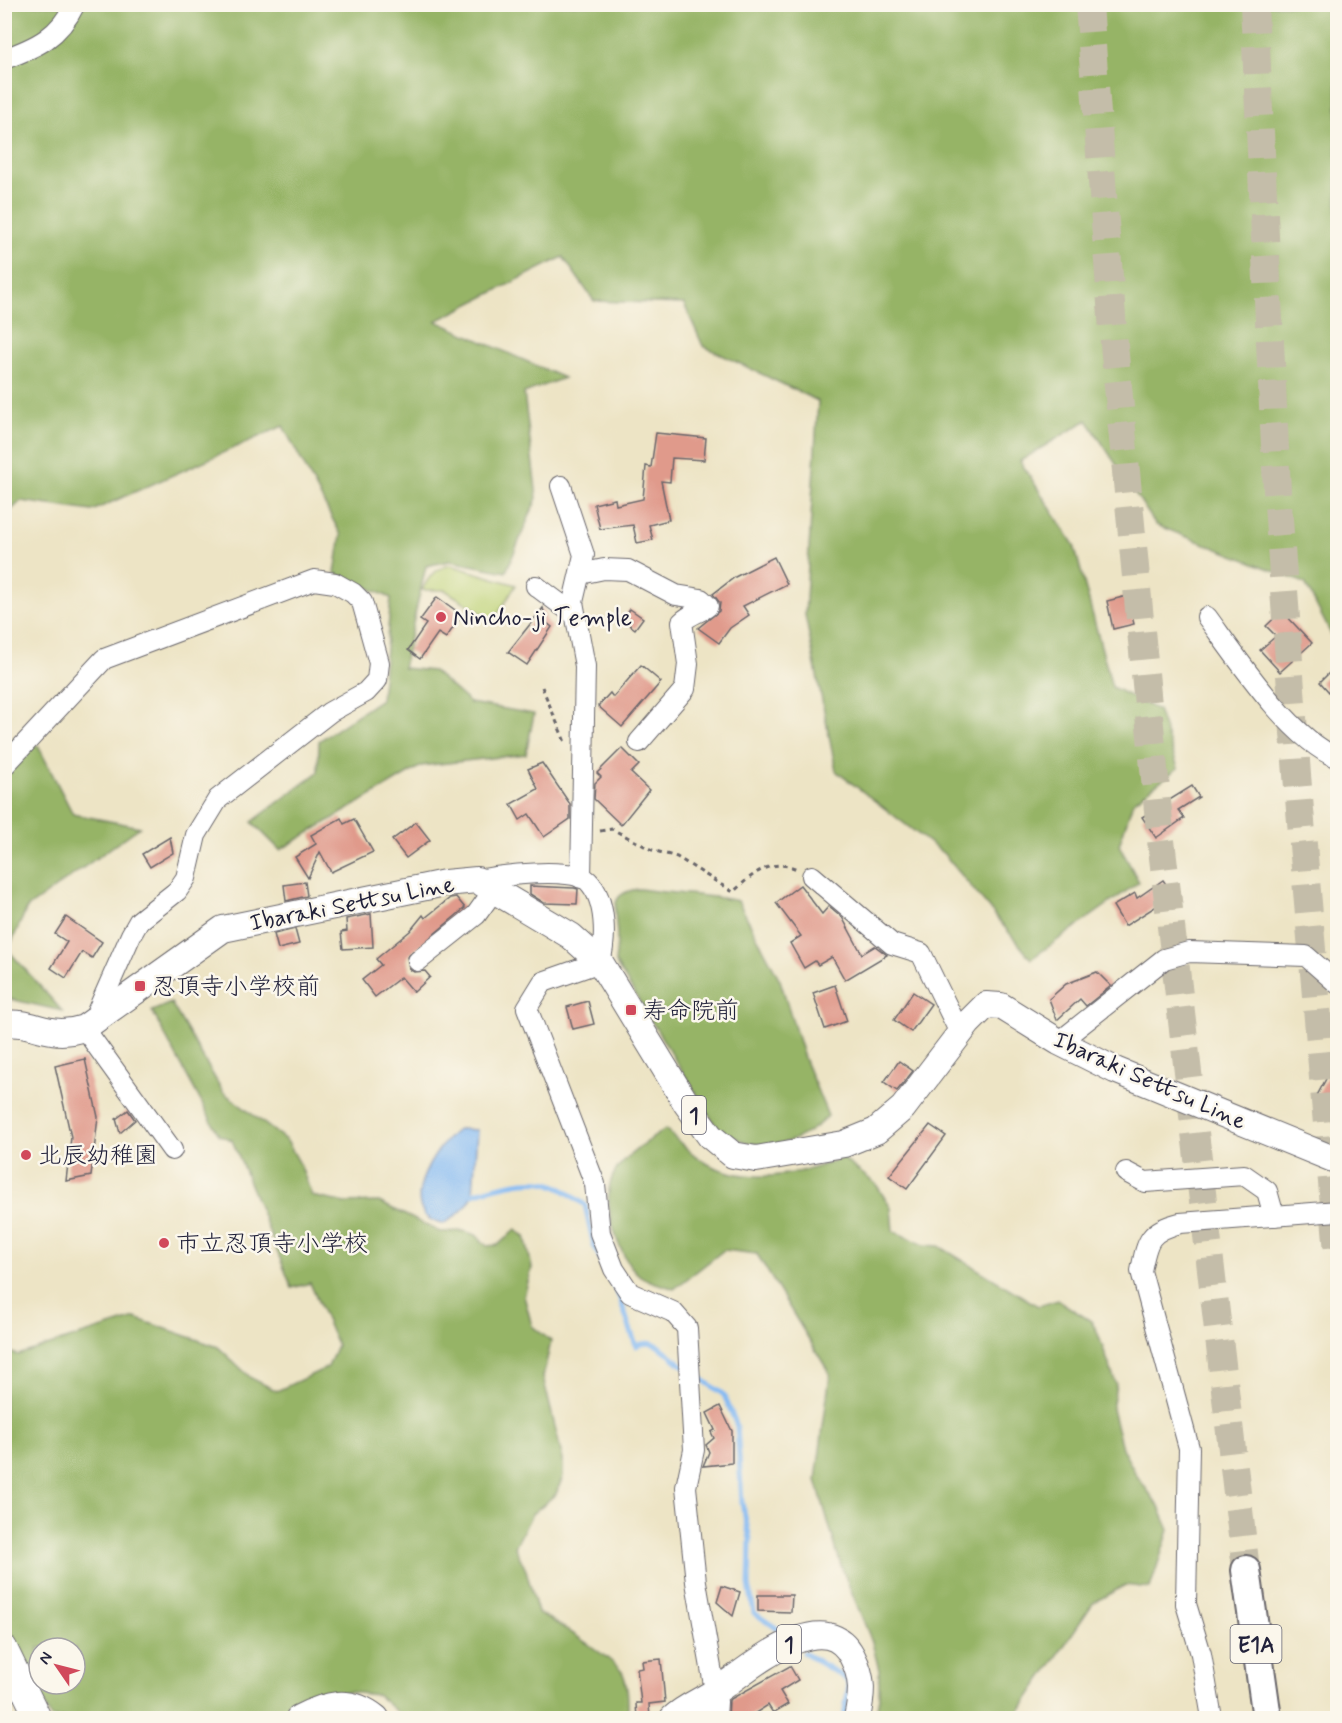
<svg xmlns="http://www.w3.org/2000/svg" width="1342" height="1723" viewBox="0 0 1342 1723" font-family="Mynerve,'Klee One',sans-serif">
<rect width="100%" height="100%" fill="#fbf7ec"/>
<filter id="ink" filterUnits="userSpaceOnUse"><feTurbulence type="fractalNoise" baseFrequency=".0167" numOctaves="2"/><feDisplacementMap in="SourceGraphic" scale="12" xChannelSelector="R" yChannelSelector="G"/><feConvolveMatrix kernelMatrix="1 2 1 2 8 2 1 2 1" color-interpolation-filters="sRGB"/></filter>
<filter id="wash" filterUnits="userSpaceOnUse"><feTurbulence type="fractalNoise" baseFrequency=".008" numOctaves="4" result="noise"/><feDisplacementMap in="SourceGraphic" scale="24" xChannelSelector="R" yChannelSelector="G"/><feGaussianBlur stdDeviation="1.35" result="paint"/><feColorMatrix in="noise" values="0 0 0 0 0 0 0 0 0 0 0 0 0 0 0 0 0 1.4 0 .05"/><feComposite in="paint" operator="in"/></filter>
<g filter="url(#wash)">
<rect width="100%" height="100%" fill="#ede4c5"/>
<path fill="#bdd275" stroke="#707a58" stroke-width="1.5" d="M450 565 516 585 494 621 445 590H422C429 576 435 569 450 565Z"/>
<g fill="#96b466" stroke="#5c6b50" stroke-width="1.5" fill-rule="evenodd">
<path d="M5 5H1337V646L1305 583 1156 525 1087 420 1020 461 1074 545 1112 687 1158 710 1178 768 1133 802 1119 845 1139 882 1031 959 944 854 836 771 805 615 818 401 703 346 684 304 594 301 563 257 436 321 564 378 524 393 537 498 506 572 450 561 426 566 403 668 433 671 470 703 534 714 526 754 421 766 280 850 252 822 318 772 319 741 381 699 391 598 335 573 341 535 283 426 92 511 21 501 5 516Z"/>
<path d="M4 737 38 746 73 814 140 827 27 908 8 950 62 1011 5 998Z"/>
<path d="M640 889C673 894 705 894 738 901L780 980 804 1058 828 1116C793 1150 755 1155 716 1126L615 962C616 954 617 946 617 938 617 914 605 892 640 889Z"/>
<path d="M171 1003 223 1092 287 1141 300 1164 312 1196 345 1203 379 1202 440 1232 463 1231 476 1235 487 1246 498 1245 515 1230 525 1236 532 1268 524 1296 532 1326 551 1341 543 1377 563 1460V1476L556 1494 532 1514 515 1547 526 1570 538 1613C554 1620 613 1659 622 1672 629 1685 628 1704 628 1718H404L377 1695 348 1692 319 1696 284 1718H51L5 1624 4 1350 18 1355 135 1318 218 1347 251 1378 277 1391 328 1367 337 1345 310 1283 292 1288 232 1140 219 1135 152 1011ZM39 1648H75V1684H39Z"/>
<path d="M665 1129C678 1140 692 1156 708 1164 750 1186 800 1175 842 1158L876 1184 891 1208 893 1231 924 1245 939 1246 1038 1306 1058 1300 1091 1321 1097 1331 1116 1384 1112 1409 1122 1448 1137 1476 1158 1505 1169 1530 1150 1588 1125 1585 1093 1603 1015 1718H875L879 1698V1670L872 1642 841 1566 816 1480 830 1374 757 1254 724 1250 674 1289C664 1285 647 1282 639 1275 619 1258 604 1209 610 1184 615 1160 647 1143 665 1129Z"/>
</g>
<path fill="#84baf3" stroke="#536e97" stroke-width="1.5" d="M459 1129 477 1130 473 1194C469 1207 455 1217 443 1224 392 1214 435 1145 459 1129Z"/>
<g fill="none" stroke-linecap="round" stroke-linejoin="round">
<g stroke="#84baf3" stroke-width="5">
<path d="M473 1194C495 1187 526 1178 548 1183 562 1187 574 1197 585 1205L594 1246 619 1296 636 1346C658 1336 668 1356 685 1367"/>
<path d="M695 1374 724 1395 737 1426 742 1503 750 1539 749 1585 754 1613 781 1631"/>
<path d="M804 1653 845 1678 849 1685 844 1718"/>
</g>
</g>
<g id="blocks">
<g fill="#e09a8b">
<path d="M656 433 706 438 704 460 672 458 670 482 661 481 669 520 649 525 653 540 637 543 633 525 600 529 594 504 615 499 616 505 643 499 646 466 651 467Z"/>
<path d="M774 557 787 584 743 606 749 615 730 628 719 643 698 628 719 611 720 603 713 594 735 577Z"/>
<path d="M1127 596 1134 624 1113 629 1107 601Z"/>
<path d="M437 597 462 615 446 638 438 633 420 659 408 650 426 624 420 620Z"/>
<path d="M543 608 547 623 552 627 527 665 508 652Z"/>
<path d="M630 609 643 618 635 629 623 620Z"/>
<path d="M1282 611 1312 643 1280 672 1260 650 1276 636 1266 626Z"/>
<path d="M641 665 661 682 622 727 598 706 610 693 613 697Z"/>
<path d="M1330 672 1338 680V702L1320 682Z"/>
<path d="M622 748 639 765 631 773 649 790 621 825 594 799 595 783 601 777 597 773Z"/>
<path d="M542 763 570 804V819L544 837 529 814 520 820 511 804 538 789 528 769Z"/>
<path d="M1192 786 1199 797 1178 810 1184 818 1156 838 1142 817Z"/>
<path d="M341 818 344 824 354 819 373 852 331 872 320 852 308 878 295 857 316 844 311 835Z"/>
<path d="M416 822 430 840 406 858 392 840Z"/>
<path d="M170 837 173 853 150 867 142 854Z"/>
<path d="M1163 880 1174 895 1125 926 1113 906 1135 893 1137 898Z"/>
<path d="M305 882 307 896 286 901 284 885Z"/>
<path d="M800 885 822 914 829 906 842 917 862 954 875 946 887 955 845 980 832 957 818 965 815 961 804 968 790 943 801 936 776 903Z"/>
<path d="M530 886 574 888 578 889 577 904 544 903 530 894Z"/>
<path d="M456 897 465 908 407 957 409 969 414 972 425 971 430 977 414 992 401 977 375 997 362 980 381 965 376 959 410 931 423 915 425 918 450 898Z"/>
<path d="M371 914 373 947 343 949 341 932 347 931 346 919Z"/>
<path d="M66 917 102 942 92 958 82 952 66 978 51 968 67 942 55 934Z"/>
<path d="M295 929 299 944 278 949 274 934Z"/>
<path d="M1097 972 1111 986 1086 1006 1080 999 1057 1020 1049 999 1066 984Z"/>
<path d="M835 985 847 1021 825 1029 813 993Z"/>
<path d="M913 992 931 1004 911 1032 894 1020Z"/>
<path d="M588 1001 594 1024 573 1029 567 1007Z"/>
<path d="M1338 1057V1114L1314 1101Z"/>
<path d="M85 1059 98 1117 91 1176 66 1181 71 1137 55 1066Z"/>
<path d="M899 1061 913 1071 897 1091 884 1082Z"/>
<path d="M128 1110 135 1120 120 1133 116 1119Z"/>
<path d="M930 1125 946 1136 907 1189 889 1176Z"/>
<path d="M720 1406 732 1431V1463L703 1466 709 1452 706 1445 714 1438 711 1432 715 1430 707 1413Z"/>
<path d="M722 1586 740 1592 733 1616 717 1602Z"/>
<path d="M758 1595H792L791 1612 758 1611Z"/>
<path d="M661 1659 665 1702 649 1704 650 1719H637L636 1703H641L637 1669 643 1668 642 1661Z"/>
<path d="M790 1666 798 1680 780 1691 788 1704 773 1713 768 1705 746 1719H728L729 1700Z"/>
</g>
</g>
</g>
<g filter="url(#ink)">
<use href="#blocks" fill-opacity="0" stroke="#69666b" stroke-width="1.5"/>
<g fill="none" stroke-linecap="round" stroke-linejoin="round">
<g stroke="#c4bda9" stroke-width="28" stroke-dasharray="28 14" stroke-linecap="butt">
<path d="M1089 4 1114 344 1160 832 1246 1570"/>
<path d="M1254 4 1277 490 1297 775 1338 1252"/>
</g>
<g stroke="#69666b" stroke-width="22">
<g id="minor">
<path d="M4 59C37 47 59 37 75 4"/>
<path d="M561 486 584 555 573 602 585 666 581 878"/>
<path d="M580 574 604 569 628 570 676 595 701 599 708 606C699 613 690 614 682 622L688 664 685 689 639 742"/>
<path d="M536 586 575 615"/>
<path d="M1207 617C1237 658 1291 740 1338 758"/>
<path d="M4 766 104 659 314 580 335 583 353 593 362 602 379 663 377 680 366 692 330 712 218 799 196 835 186 878 177 891 139 921 131 935 94 1019"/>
<path d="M812 876 892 944 921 953 960 1033"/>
<path d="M477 880C498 876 572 866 588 881 607 900 606 940 600 962L543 982 527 1008 595 1184 600 1233 614 1269 630 1293 673 1312 687 1328 694 1450 686 1487 696 1582 717 1702 716 1718"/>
<path d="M418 961 476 915 494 890"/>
<path d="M84 1028 172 1150"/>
<path d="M1059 1042 1164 959 1189 952 1306 956 1338 984"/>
<path d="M1126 1172 1145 1182 1244 1175 1267 1191 1274 1216"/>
<path d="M1212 1718 1201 1654 1186 1604 1189 1448 1141 1271C1147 1240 1149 1231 1180 1223L1338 1211"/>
</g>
</g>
<g stroke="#69666b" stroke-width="28">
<g id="major">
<path d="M4 1024C35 1020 48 1040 84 1028L223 929 445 883 477 880 571 936 600 962 686 1103 710 1136 733 1155 756 1159 844 1144 876 1131 903 1108 968 1023 986 1005 1001 1006 1059 1042 1115 1070 1338 1161"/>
<path d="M4 1648 38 1718"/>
<path d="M299 1718C326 1704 350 1697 376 1718"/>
<path d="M673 1718C686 1706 705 1699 719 1689 750 1668 824 1602 852 1656 864 1679 862 1694 857 1718"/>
</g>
</g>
<g stroke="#69666b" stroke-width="32">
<path id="highway" d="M1246 1570 1267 1718"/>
</g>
<g stroke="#69666b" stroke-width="3" stroke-dasharray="4.5 4.5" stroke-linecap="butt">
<path d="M542 687 565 742"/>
<path d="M600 831 612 829 652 850 677 857 733 892C752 875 770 857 797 869"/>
</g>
<use href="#minor" stroke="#fff" stroke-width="20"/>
<use href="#major" stroke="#fff" stroke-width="26"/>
<use href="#highway" stroke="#fff" stroke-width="28"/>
</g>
</g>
<g fill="#d1495b" stroke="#fbf7ec" stroke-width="2">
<circle cx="441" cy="617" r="6"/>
<rect x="134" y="980" width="12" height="12" rx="3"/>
<rect x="625" y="1004" width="12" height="12" rx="3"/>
<circle cx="26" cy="1155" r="6"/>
<circle cx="164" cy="1243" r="6"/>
</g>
<g text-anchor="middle" stroke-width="5" stroke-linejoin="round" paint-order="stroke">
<g fill="#fbf7ec" stroke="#636270" stroke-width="1.5">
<rect x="682" y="1096" width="24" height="38" rx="4.5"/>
<rect x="777" y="1625" width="24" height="38" rx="4.5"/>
<rect x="1230.5" y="1625" width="51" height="38" rx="4.5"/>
</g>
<g font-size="22" font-weight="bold" fill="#22223b">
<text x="694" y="1123">1</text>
<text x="789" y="1652">1</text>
<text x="1256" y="1652">E1A</text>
</g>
<g font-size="24" fill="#22223b" stroke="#fbf7ec" text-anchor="start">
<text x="453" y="625">Nincho-ji Temple</text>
<text x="152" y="994">忍頂寺小学校前</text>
<text x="643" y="1018">寿命院前</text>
<text x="38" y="1163">北辰幼稚園</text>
<text x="176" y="1251">市立忍頂寺小学校</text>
</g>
<g font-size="24" fill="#22223b" stroke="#fbf7ec">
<text transform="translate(352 903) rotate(-11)" y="8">Ibaraki Settsu Line</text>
<text transform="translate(1150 1080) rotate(24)" y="8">Ibaraki Settsu Line</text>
</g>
</g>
<rect width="1342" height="1723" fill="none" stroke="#fbf7ec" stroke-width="24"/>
<g transform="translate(57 1666) rotate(305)"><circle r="28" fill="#fbf7ec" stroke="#a4a2a5" stroke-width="1.5"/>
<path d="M0-4.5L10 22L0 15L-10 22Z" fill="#d1495b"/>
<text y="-9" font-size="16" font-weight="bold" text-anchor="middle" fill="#22223b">N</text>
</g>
</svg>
